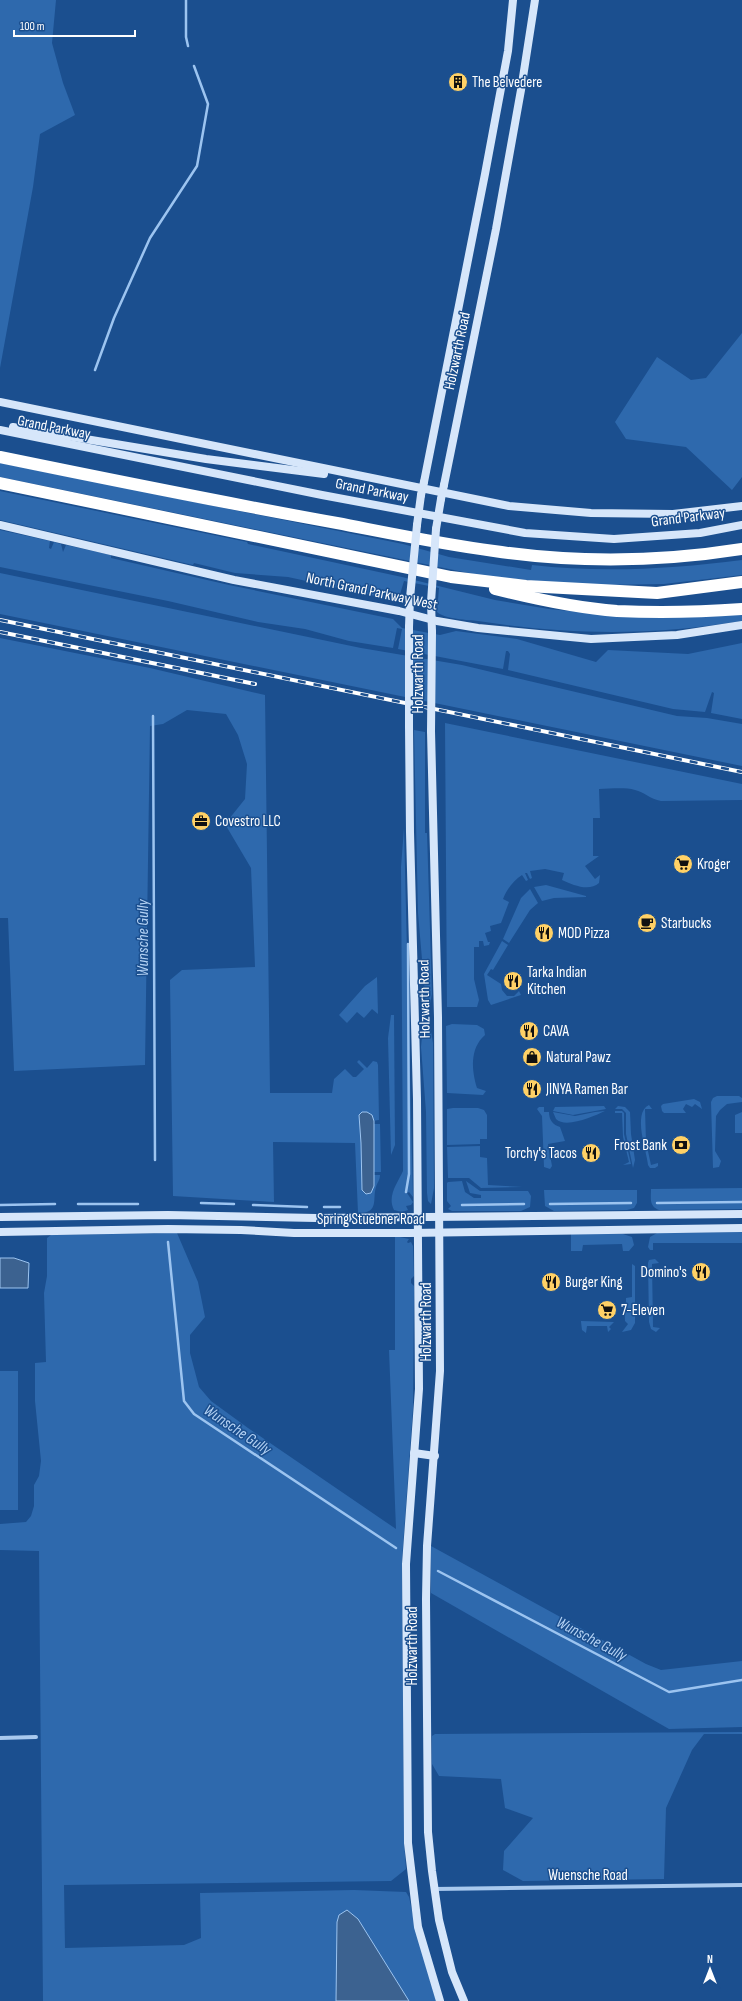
<svg xmlns="http://www.w3.org/2000/svg" width="742" height="2001" viewBox="0 0 742 2001" font-family="'Sofia Sans Condensed',sans-serif">
<rect width="100%" height="100%" fill="#1b4f8f"/>
<g fill="#2e69ad">
<path d="M0 0H56L52 43 63 83 75 115 40 134 33 187 0 368Z"/>
<path d="M742 333V477L732 490 686 447 626 439 615 422 657 357 691 380 706 378Z"/>
<path d="M0 463 403 544 449 557 531 570 532 565C602 573 672 569 742 560V575L664 584 603 585 568 584 483 576 0 477Z"/>
<path d="M0 491 247 542 248 544 402 577 495 600 549 609 610 615H742V621C649 636 570 635 478 621 469 620 444 619 437 612L439 588 404 581 398 601 288 577 235 573 194 563 193 565 0 520Z"/>
<path d="M0 530 50 541 49 548 51 549 54 542 61 544 63 552 66 545 111 555V558L229 585 393 619 402 628 440 635 456 631 517 639 596 662 608 650 688 654 742 643V719L711 713 714 693 712 692 705 712 673 709 508 670 510 654 508 651H506L503 669 398 649 402 629 397 628 393 648 349 641 305 629 258 622 168 601 0 567Z"/>
<path d="M0 573 361 648 462 665 677 716 707 718 742 724V766L0 614Z"/>
<path d="M0 638 150 668 265 695 270 1093H332L334 1079 345 1069 353 1077H356L364 1069 357 1062 359 1060 367 1068 373 1061 377 1062 378 1065 379 1120 372 1121 373 1124H380L381 1172H373V1175H380C380 1180 377 1183 376 1187 372 1199 380 1213 358 1213L355 1143 273 1142 274 1202 173 1196 170 980 182 970 255 967 251 868 225 824 245 799 247 764 238 735 226 714 187 710 163 724 150 726 145 1065 14 1071 8 918H0Z"/>
<path d="M445 723 742 784V800L661 801C650 799 644 792 635 790 624 787 610 789 599 789L600 818H593V856H599L585 866 595 879 600 875 599 883C589 892 573 885 562 880L564 873 545 869 530 871 532 878 530 879 527 873H525L528 880 526 881 522 875C513 881 507 889 503 899L509 902 501 923 490 926 491 931 485 933 488 942H490L489 945 484 946 483 941H479V947H474V979L479 1000 477 1007H447Z"/>
<path d="M414 730 425 732V833H427L432 994 430 1005H426L425 994 418 913Z"/>
<path d="M404 828 413 1197 409 1192 407 1193 413 1202 411 1205 406 1206 408 1210 402 1212 394 1210C387 1196 397 1184 403 1171L401 867Z"/>
<path d="M546 885 586 896V897L554 898 542 901 534 887Z"/>
<path d="M530 889 538 903 530 910 509 943 503 939 521 898Z"/>
<path d="M502 941 508 945 493 970 491 969 487 975 501 984 502 990 507 996H514L519 991 521 995 491 1005 488 1000 484 974Z"/>
<path d="M377 977 378 1014 372 1009 364 1018 357 1012 347 1023 339 1015 365 986Z"/>
<path d="M391 1015H394L395 1145 391 1155 388 1038Z"/>
<path d="M452 1024 477 1025 484 1029 485 1035C469 1049 472 1071 477 1088L486 1091 483 1095 447 1093 446 1026Z"/>
<path d="M427 1026 431 1031 433 1043 434 1188 431 1204 428 1201 427 1193 426 1112 421 1047 422 1036Z"/>
<path d="M717 1096H739L742 1098V1102L727 1104 720 1110 716 1116 715 1151 721 1161 719 1167 713 1168 711 1102 713 1098Z"/>
<path d="M694 1099 700 1102 702 1109 695 1104 692 1107 686 1104 683 1109 686 1113H664L662 1111 661 1106 663 1104Z"/>
<path d="M649 1105 652 1109H645L646 1142 651 1165 658 1163V1166L655 1168H650L648 1165C647 1151 632 1113 649 1105Z"/>
<path d="M604 1106 606 1109 573 1115 553 1111 555 1107Z"/>
<path d="M618 1106 625 1107 630 1112 631 1134 635 1160 633 1168 626 1134V1113L622 1109H615Z"/>
<path d="M539 1107H544V1112H549C549 1120 553 1125 560 1127L565 1141 548 1144 552 1166 550 1169 544 1167 542 1116 537 1109Z"/>
<path d="M453 1108H478L484 1110 487 1115V1139H480V1144L447 1145V1109Z"/>
<path d="M605 1111C594 1116 566 1129 556 1119L553 1112 575 1116 595 1112Z"/>
<path d="M615 1111H622L624 1113V1134L631 1164 623 1165 629 1162 623 1137 622 1113H615Z"/>
<path d="M742 1112V1133H735V1115Z"/>
<path d="M480 1146V1157L487 1158 488 1185 523 1187 481 1188 469 1178H448L447 1147Z"/>
<path d="M462 1181 465 1192 474 1198H481V1195L470 1193 466 1181 480 1191H528L531 1196 530 1207 521 1211H452L448 1209 451 1206 447 1201V1183L448 1182Z"/>
<path d="M742 1188V1209L659 1210C649 1206 651 1199 651 1189Z"/>
<path d="M544 1190H637V1203L634 1208 627 1210 554 1211 545 1206Z"/>
<path d="M742 1232V1243H653V1250H650L648 1247 650 1237 657 1233Z"/>
<path d="M177 1233 198 1282 205 1317 190 1335V1353L199 1387 211 1401 248 1428 396 1529 389 1350H395V1236L409 1239 407 1242 408 1243 411 1242 413 1246 414 1276 411 1279V1283L414 1286 413 1408 402 1560 404 1842 406 1869 391 1881 64 1885 65 1948 184 1945 201 1938 200 1893 354 1890 406 1892 409 1897 418 1938 436 2001H43L39 1551 0 1550V1524L26 1522 31 1516 34 1506V1485L39 1476 41 1461 35 1401V1363L46 1362 44 1293 47 1276V1238L51 1235Z"/>
<path d="M571 1234H623L632 1237 634 1245 629 1251H623L622 1244 583 1245 582 1251H571Z"/>
<path d="M655 1259 659 1263 652 1264 653 1327 660 1328 656 1332 651 1329 649 1322 648 1263 649 1260Z"/>
<path d="M632 1264 635 1266V1323L631 1330 622 1332 628 1324 625 1321 624 1303H626V1298L632 1297Z"/>
<path d="M581 1322V1321L614 1322 609 1327 611 1329 608 1332 607 1326H587L586 1333 582 1330Z"/>
<rect x="0" y="1371" width="18" height="139"/>
<path d="M431 1546 646 1664 661 1670 742 1661V1727L669 1729 431 1593Z"/>
<path d="M742 1732V1734H704L692 1750 666 1808 664 1879 523 1881 503 1870 504 1851 533 1818 505 1808 501 1779 439 1776 432 1764V1736L435 1734Z"/>
</g>
<g fill="#3c6290" stroke="#9cc4f0">
<path d="M362 1112H367L372 1115 374 1121V1186L371 1193 366 1194 362 1190 361 1143 359 1115Z"/>
<path d="M0 1258H14L29 1263 28 1288H0Z"/>
<path d="M347 1910 358 1919 409 2001H336L337 1922 339 1915Z"/>
</g>
<g fill="none" stroke-linecap="round" stroke-linejoin="round">
<g stroke="#9cc4f0" stroke-width="2.5">
<path d="M186 0V37L188 46"/>
<path d="M95 370 114 318 150 238 197 166 208 104 194 66"/>
<path d="M153 716 155 1160"/>
<path d="M406 1192 409 1174 408 944"/>
<path d="M201 1203 234 1204"/>
<path d="M657 1203 742 1202"/>
<path d="M78 1204H138"/>
<path d="M550 1204 631 1203"/>
<path d="M0 1205 55 1204"/>
<path d="M253 1205 307 1207"/>
<path d="M462 1205 524 1204"/>
<path d="M324 1207H340"/>
<path d="M168 1242 184 1401 194 1414 396 1548"/>
<path d="M438 1571 669 1692 742 1680"/>
</g>
<g stroke="#a9c9ee" stroke-width="4">
<path d="M0 1738 36 1737"/>
<path d="M434 1889 742 1885"/>
</g>
<g stroke="#d6e6fa" stroke-width="8">
<path d="M0 402 509 506 591 513 673 514 742 506"/>
<path d="M13 427 206 459 324 474"/>
<path d="M0 430 322 495 525 533 614 539 700 533 742 525"/>
<path d="M424 482 485 174 508 51 513 0"/>
<path d="M444 485 496 229 521 90 535 0"/>
<path d="M0 525 234 580 399 611 437 621 478 628 591 639 677 635 742 625"/>
<path d="M417 525 421 495"/>
<path d="M436 529 441 499"/>
<path d="M431 602 432 632"/>
<path d="M409 627 410 598"/>
<path d="M409 726 410 832 417 1099 419 1389 406 1564 408 1843 418 1927 440 2001"/>
<path d="M431 731 438 1017 440 1371 427 1546 426 1599 428 1832 432 1871 439 1920 452 1972 464 2001"/>
<path d="M0 1217 168 1215 316 1218 742 1214"/>
<path d="M0 1232 168 1229 241 1230 294 1233H410L742 1228"/>
<path d="M414 1453 435 1456"/>
</g>
<g stroke="#fff" stroke-width="12">
<path d="M0 457C112 480 225 503 337 523 389 533 441 544 494 551 576 563 660 562 742 549"/>
<path d="M0 483 451 577 526 586 657 593 742 582"/>
<path d="M495 589C535 599 576 608 617 611 658 613 701 612 742 609"/>
</g>
<g stroke="#fff" stroke-width="4">
<g id="rail">
<path d="M0 620 742 772"/>
<path d="M0 632 255 684"/>
</g>
</g>
<use href="#rail" stroke="#1b4f8f" stroke-width="2.5" stroke-dasharray="8" stroke-linecap="butt"/>
<g stroke="#d6e6fa" stroke-width="8">
<path d="M421 495 424 482"/>
<path d="M441 499 444 485"/>
<path d="M410 598 417 525"/>
<path d="M431 602 436 529"/>
<path d="M409 726V627"/>
<path d="M431 731 432 632"/>
</g>
</g>
<defs>
<g id="building-disc" transform="scale(1)"><circle r="9.5" fill="#ffd166" stroke="#1b4f8f"/><path d="M-4-6H4V6H1V3H-1V6H-4ZM-2.5-4.3h1.7v1.8h-1.7ZM.8-4.3h1.7v1.8H.8ZM-2.5-1h1.7V.8h-1.7ZM.8-1h1.7V.8H.8Z" fill="#111"/></g>
<g id="office-disc" transform="scale(1)"><circle r="9.5" fill="#ffd166" stroke="#1b4f8f"/><path d="M-6-3h4V-5.5h4V-3h4V5H-6ZM-1-4.5V-3h2v-1.5ZM-6 0V1H6V0Z" fill="#111"/></g>
<g id="supermarket-disc" transform="scale(1)"><circle r="9.5" fill="#ffd166" stroke="#1b4f8f"/><path d="M-6-5.5h2.5l.6 2H6L4.5 2H-2.5L-4.4-4H-6ZM-1.5 3.2a1.3 1.3 0 1 0 .1 0ZM3 3.2a1.3 1.3 0 1 0 .1 0Z" fill="#111"/></g>
<g id="cafe-disc" transform="scale(1)"><circle r="9.5" fill="#ffd166" stroke="#1b4f8f"/><path d="M-5.5-4.5H6V0H3Q3 3.5 0 3.5H-2.5Q-5.5 3.5-5.5 0ZM3-3.2v2h1.7v-2ZM-6 4.5H4V6H-6Z" fill="#111"/></g>
<g id="restaurant-disc" transform="scale(1)"><circle r="9.5" fill="#ffd166" stroke="#1b4f8f"/><path d="M-5-6h1v4h1v-4h1v4h1v-4h1v5L-1.5 .5V6h-2V.5L-5-1ZM5-6V6H3V1.5H1.5Q1.5-4 5-6Z" fill="#111"/></g>
<g id="shop-disc" transform="scale(1)"><circle r="9.5" fill="#ffd166" stroke="#1b4f8f"/><path d="M-5-2.5h2.3a2.7 3.5 0 0 1 5.4 0H5L5.5 6h-11ZM-1.5-2.5h3a1.5 2.3 0 0 0-3 0Z" fill="#111"/></g>
<g id="bank-disc" transform="scale(1)"><circle r="9.5" fill="#ffd166" stroke="#1b4f8f"/><path d="M-6-4H6V4H-6ZM0-2.3a2.3 2.3 0 1 0 0 4.6a2.3 2.3 0 1 0 0-4.6Z" fill="#111"/></g>
</defs>
<g fill-rule="evenodd">
<use href="#building-disc" x="458" y="82"/>
<use href="#office-disc" x="201" y="821"/>
<use href="#supermarket-disc" x="683" y="864"/>
<use href="#cafe-disc" x="647" y="923"/>
<use href="#restaurant-disc" x="544" y="933"/>
<use href="#restaurant-disc" x="513" y="981"/>
<use href="#restaurant-disc" x="529" y="1031"/>
<use href="#shop-disc" x="532" y="1057"/>
<use href="#restaurant-disc" x="532" y="1089"/>
<use href="#bank-disc" x="681" y="1145"/>
<use href="#restaurant-disc" x="591" y="1153"/>
<use href="#restaurant-disc" x="701" y="1272"/>
<use href="#restaurant-disc" x="551" y="1282"/>
<use href="#supermarket-disc" x="607" y="1310"/>
</g>
<g text-anchor="middle" stroke-width="3" stroke-linejoin="round" paint-order="stroke">
<g font-size="15" fill="#fff" stroke="#1b4f8f" text-anchor="start">
<text x="472" y="87">The Belvedere</text>
<text x="215" y="826">Covestro LLC</text>
<text x="697" y="869">Kroger</text>
<text x="661" y="928">Starbucks</text>
<text x="558" y="938">MOD Pizza</text>
<text x="527" y="977">Tarka Indian<tspan x="527" dy="17">Kitchen</tspan></text>
<text x="543" y="1036">CAVA</text>
<text x="546" y="1062">Natural Pawz</text>
<text x="546" y="1094">JINYA Ramen Bar</text>
<text x="667" y="1150" text-anchor="end">Frost Bank</text>
<text x="577" y="1158" text-anchor="end">Torchy's Tacos</text>
<text x="687" y="1277" text-anchor="end">Domino's</text>
<text x="565" y="1287">Burger King</text>
<text x="621" y="1315">7-Eleven</text>
</g>
<g font-size="15" fill="#fff" stroke="#1b4f8f">
<text transform="translate(457 351) rotate(-78)" y="5">Holzwarth Road</text>
<text transform="translate(54 427) rotate(11)" y="5">Grand Parkway</text>
<text transform="translate(372 490) rotate(11)" y="5">Grand Parkway</text>
<text transform="translate(688 517) rotate(-7)" y="5">Grand Parkway</text>
<text transform="translate(372 591) rotate(12)" y="5">North Grand Parkway West</text>
<text transform="translate(418 674) rotate(-90)" y="5">Holzwarth Road</text>
<text transform="translate(424 999) rotate(-91)" y="5">Holzwarth Road</text>
<text x="371" y="1224">Spring Stuebner Road</text>
<text transform="translate(426 1322) rotate(-90)" y="5">Holzwarth Road</text>
<text transform="translate(412 1646) rotate(-90)" y="5">Holzwarth Road</text>
<text x="588" y="1880">Wuensche Road</text>
</g>
<g font-size="16" font-style="italic" fill="#b5d3f5" stroke="#1b4f8f">
<text transform="translate(142 938) rotate(-90)" y="6">Wunsche Gully</text>
<text transform="translate(238 1429) rotate(34)" y="6">Wunsche Gully</text>
<text transform="translate(592 1638) rotate(28)" y="6">Wunsche Gully</text>
</g>
</g>
<g transform="translate(710 1969)" stroke="#1b4f8f" stroke-width="3" paint-order="stroke">
<path d="M0-3L7 15L0 10L-7 15Z" fill="#ffffff"/>
<text y="-6" font-size="11" font-weight="bold" text-anchor="middle" fill="#ffffff">N</text>
</g>
<path d="M14 30v6h121v-6" fill="none" stroke="#ffffff" stroke-width="2"/>
<text x="20" y="30" font-size="12" fill="#ffffff" stroke="#1b4f8f" stroke-width="3" paint-order="stroke">100 m</text>
</svg>
